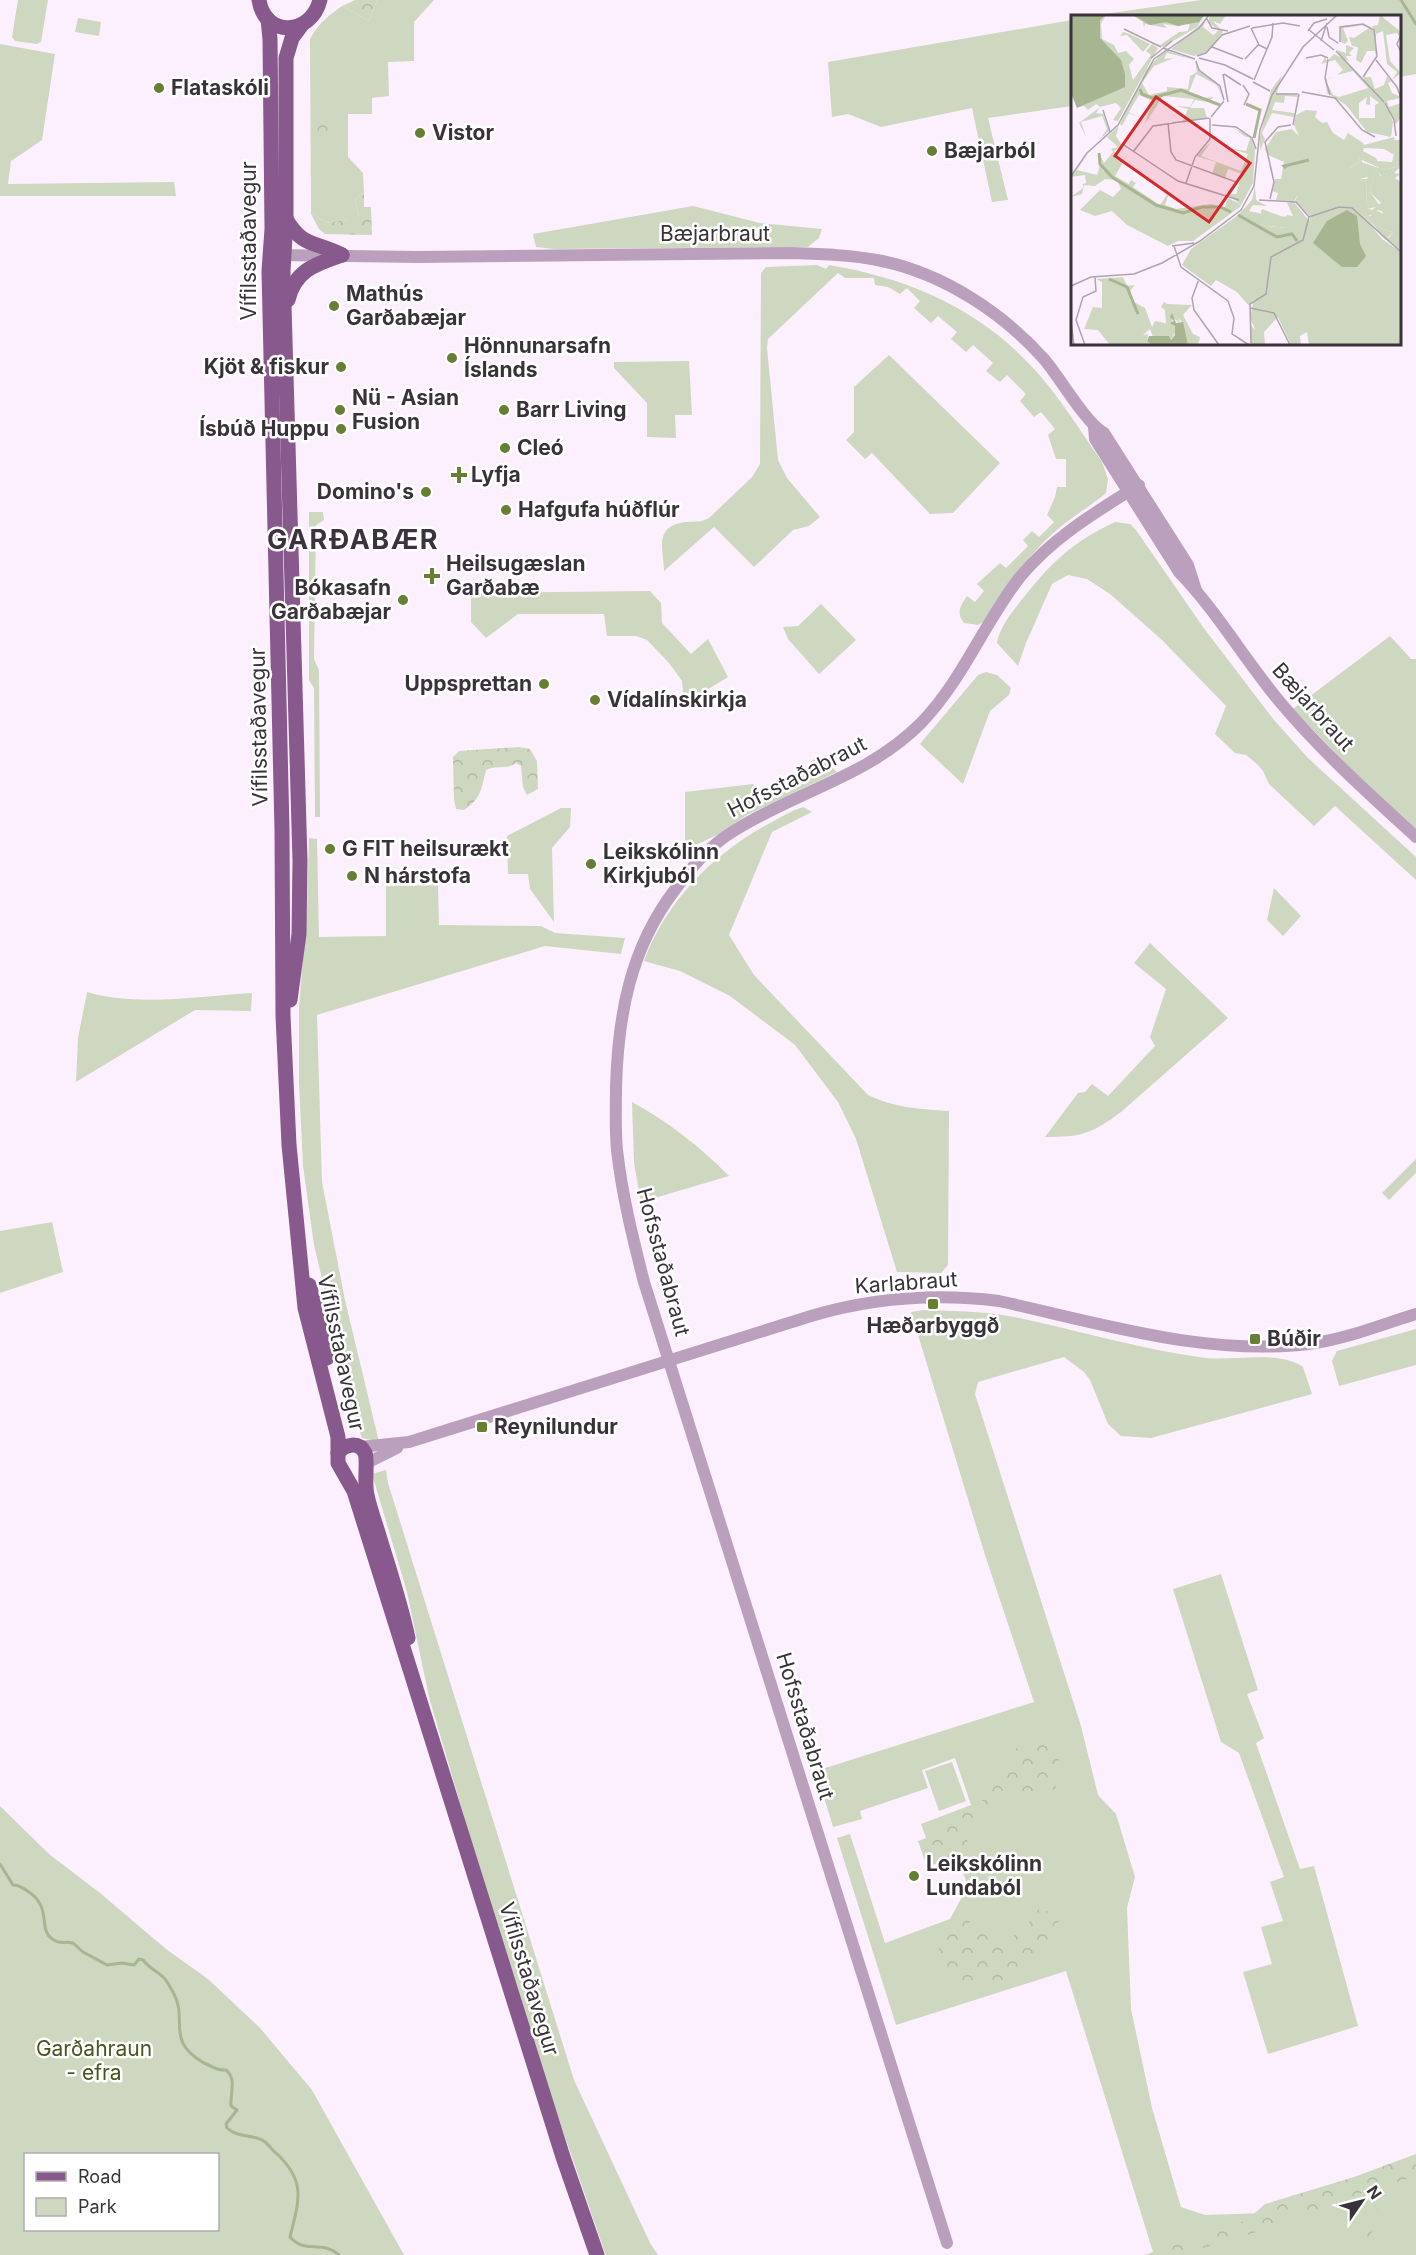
<svg xmlns="http://www.w3.org/2000/svg" width="1416" height="2255" viewBox="0 0 1416 2255" font-family="Inter,sans-serif">
<defs>
<pattern id="forest-crowns" width="20" height="18" patternUnits="userSpaceOnUse" patternTransform="scale(1.5)"><rect width="20" height="18" fill="#ced7c0"/><path d="M2 6a3 3 0 1 1 6 0M12 15a3 3 0 1 1 6 0" fill="none" stroke="#b2b9a6"/></pattern>
</defs>
<rect width="100%" height="100%" fill="#fdf0fe"/>
<g fill="#ced7c0" fill-rule="evenodd">
<path d="M18 0H48L41 42 37 44 15 41 12 37Z"/>
<path d="M377 0H434L414 22V61L388 62 389 96 372 98V114H348V157L363 173 364 193 355 199 359 217 356 219H347L328 223 311 214 310 39C316 26 330 14 342 6L369 21Z"/>
<path d="M1201 0H1416V74L1400 77V16H1091Z"/>
<path d="M78 18 101 22 99 36 75 32Z"/>
<path d="M1072 20V106L988 118 1008 200 992 202 972 108 881 127 848 114 832 117 828 62Z"/>
<path d="M0 44 55 54 42 140 11 161 8 184 174 182 176 196H0Z"/>
<path d="M693 206 760 223 822 229 819 238 808 247 554 249 536 247 533 234Z"/>
<path d="M817 265 826 269 829 265C908 278 980 309 1034 369 1060 397 1080 431 1102 462L1108 479 1106 493C1091 506 1073 516 1058 529 1027 555 1006 588 983 622L978 625 964 623C956 613 960 606 967 596L975 602 984 591 977 584 1000 563 1006 568 1028 546 1023 540 1032 531 1039 537 1054 522 1047 515 1055 497 1057 487H1066V459H1056L1048 435 1055 429 1041 412 1034 417 1020 401 1026 394 1007 375 1000 382 986 371 993 363 973 345 966 352 951 339 957 332 938 316 931 323 914 308 920 301 907 288 900 294 888 287 875 285 874 278H845L838 273 768 339 767 348 778 460 787 478 820 517 809 526 793 530 754 567 714 527 664 571C663 547 654 526 686 522 696 521 700 523 709 518L752 477 760 464 761 273 766 267Z"/>
<path d="M889 355 1000 463 953 513 930 514 872 453 865 459 846 440 854 432V387Z"/>
<path d="M689 361 692 415H675L676 438 647 437V403L614 368V362Z"/>
<path d="M309 512H323L324 520 316 525 314 659 319 670 320 817H315L314 688 309 680Z"/>
<path d="M1115 522 1130 524 1136 530 1203 627 1274 720 1308 758 1416 857V880L1335 806 1314 826 1269 784 1263 771 1257 764 1246 755 1235 753 1215 734 1226 706 1162 640 1110 594 1087 579 1068 575 1052 584 1026 643 1018 666 997 643C999 629 1011 613 1020 602 1050 564 1070 543 1115 522Z"/>
<path d="M650 591 661 603 662 623 691 654 708 639 728 677 684 704 682 681 669 663 647 640 636 636H607L604 614H518L486 638 471 622V593Z"/>
<path d="M821 604 856 640 819 674 788 639 783 627 798 626Z"/>
<path d="M1390 636 1411 659H1416V831L1380 799 1293 709Z"/>
<path d="M986 672 997 675 1011 688 1009 695 990 711 963 784 920 744 978 675Z"/>
<path d="M819 755 837 772 747 815 717 835 685 850V792L753 784 764 802Z"/>
<path d="M803 807 812 812 772 832 729 935 754 975 868 1095C895 1108 920 1109 949 1111L948 1265 941 1273 897 1272 856 1139 838 1102 795 1045 730 996 680 971 644 961C666 901 714 853 770 823 781 817 791 811 803 807Z"/>
<path d="M561 808H571L570 827 552 848 554 922 530 889 528 874H508L507 836Z"/>
<path d="M309 838 317 839 319 937 386 936V886L438 885 439 925 541 926 555 933 625 938 621 954 545 946 317 1015 322 1182 345 1300 379 1442 362 1438 356 1422 314 1245 303 1166 299 1083V1007L307 911Z"/>
<path d="M1274 888 1301 916 1283 936 1267 920Z"/>
<path d="M1150 943 1228 1018 1121 1112C1091 1134 1082 1137 1045 1137L1078 1093 1085 1092 1092 1084 1108 1096 1155 1046 1150 1037 1166 989 1134 963Z"/>
<path d="M87 992C138 1007 200 996 252 993L251 1011 195 1010 76 1082 78 1038Z"/>
<path d="M632 1102C669 1122 700 1147 729 1176L641 1202 634 1163Z"/>
<path d="M1416 1159V1173L1389 1200 1382 1193Z"/>
<path d="M52 1222 63 1272 0 1293V1231Z"/>
<path d="M923 1310C951 1311 981 1311 1009 1316 1074 1329 1139 1349 1205 1358 1234 1361 1279 1350 1303 1367L1312 1394 1151 1438 1121 1436 1108 1424 1090 1380 1084 1372 1064 1357 978 1382 975 1394 1081 1726 1098 1795 1116 1814 1135 1877 1127 1908 1131 2009 1152 2108 1181 2207 1205 2215 1265 2213 1416 2169V2255H1145L1153 2252 1066 1971 896 2025 837 1838 850 1834 885 1943 950 1919 968 1886 957 1856 927 1867 918 1841 926 1838 921 1824 971 1805 955 1758 922 1770 928 1788 860 1811 862 1819 833 1827 816 1771 1034 1702 985 1555 911 1312Z"/>
<path d="M1416 1329V1365L1339 1386 1332 1361 1337 1351Z"/>
<path d="M386 1470 388 1483 574 2080 650 2243 658 2255H606L604 2250 542 2070 475 1854 429 1697 407 1592 372 1474Z"/>
<path d="M1221 1574 1258 1690 1247 1694 1264 1738 1256 1743 1300 1869 1314 1866 1358 2026 1268 2054 1243 1972 1272 1964 1261 1927 1283 1921 1270 1882 1284 1877 1239 1753 1221 1742 1173 1589Z"/>
<path d="M952 1762 966 1801 939 1811 925 1771Z"/>
<path d="M0 1806 49 1854 100 1893 166 1949 208 1979 260 2028 312 2090 404 2255H0ZM26 2154H218V2230H26Z"/>
</g>
<g fill="url(#forest-crowns)">
<path d="M355 0H377L369 21 342 6Z"/>
<path d="M323 123 332 126C333 135 330 145 319 145L317 142 316 126Z"/>
<path d="M364 193V207H371L372 235 325 234 319 229 311 214 328 223 347 219H356L359 216 355 199Z"/>
<path d="M519 747 530 749 537 761 538 789 527 795 523 787 521 766 516 763C507 770 496 765 486 770 481 789 482 798 464 810L456 809 454 799 453 757 459 751Z"/>
<path d="M1044 1738 1059 1760 1062 1775 1055 1789 1025 1797 1004 1796 975 1830 964 1836 971 1846 970 1870 963 1869 958 1853 930 1863 928 1825C942 1820 966 1814 977 1805 993 1793 1001 1775 1014 1761V1749Z"/>
<path d="M966 1897 975 1903 974 1914 965 1930 970 1931 982 1922 1000 1945 1027 1927 1035 1909 1056 1913 1061 1931C1055 1940 1050 1950 1042 1958 1018 1983 985 1987 951 1982L938 1947 937 1935 952 1925Z"/>
<path d="M1416 2154V2176L1346 2198 1237 2239 1192 2251 1184 2250 1171 2255H1164L1161 2242 1165 2239 1192 2238 1221 2230 1247 2220 1265 2204 1354 2177Z"/>
<path d="M1375 2208 1379 2211 1378 2214 1372 2231 1370 2243 1363 2246C1359 2234 1363 2215 1375 2208Z"/>
</g>
<g fill="none" stroke-linecap="round" stroke-linejoin="round">
<g stroke="#a7b591" stroke-width="3">
<path d="M1401 0 1416 24"/>
<path d="M0 1864 13 1885C19 1885 21 1887 26 1890 53 1906 38 1928 51 1938 59 1945 64 1941 73 1943L83 1952 107 1965 122 1963 134 1965 139 1959 143 1960C149 1968 157 1971 164 1978 168 1982 171 1989 174 1994 188 2020 165 2041 204 2063 212 2066 217 2071 226 2070 237 2079 230 2093 231 2106L237 2110 226 2124 227 2128C238 2138 250 2134 262 2140 267 2142 271 2149 275 2152 307 2181 299 2200 290 2237 306 2255 320 2239 339 2255"/>
</g>
<g stroke="#bba0bd" stroke-width="12">
<path d="M277 255 418 257 791 253C822 254 853 255 882 261 944 274 1003 313 1044 359 1061 379 1085 422 1104 433L1188 565 1196 590"/>
<path d="M1094 427 1095 439 1179 572C1216 610 1245 660 1280 702 1321 751 1369 794 1416 837"/>
<path d="M360 1447 409 1442 811 1316C872 1298 935 1293 999 1301 1100 1323 1211 1358 1315 1343 1349 1338 1383 1324 1416 1314"/>
<path d="M365 1464 397 1448"/>
<path d="M947 2243 644 1282C633 1239 622 1195 617 1150 615 1129 616 1108 616 1087 618 1016 630 949 674 891 690 869 708 847 732 832 794 792 868 777 921 723 962 681 984 623 1020 577 1053 537 1096 512 1139 485"/>
</g>
<g stroke="#88598c" stroke-width="15">
<path d="M259 0C265 38 311 36 320 0"/>
<path d="M268 19 270 39 272 229 269 271 282 830 283 1016 289 1145 305 1308 338 1437V1463L354 1491 563 2157 597 2255"/>
<path d="M286 219C303 248 315 241 342 255"/>
<path d="M288 300C295 270 316 264 342 255"/>
<path d="M290 1000 299 934 300 861 283 271 286 219V58L292 38 301 26"/>
<path d="M309 1285 315 1305 327 1358"/>
<path d="M338 1453C345 1444 359 1441 365 1453 368 1460 364 1484 367 1495 370 1510 376 1525 380 1539 390 1572 401 1605 408 1638"/>
</g>
</g>
<g fill="#677f32" stroke="#fff" stroke-width="2">
<circle cx="159" cy="88" r="6"/>
<circle cx="420" cy="133" r="6"/>
<circle cx="932" cy="151" r="6"/>
<circle cx="334" cy="306" r="6"/>
<circle cx="452" cy="358" r="6"/>
<circle cx="341" cy="367" r="6"/>
<circle cx="340" cy="410" r="6"/>
<circle cx="504" cy="410" r="6"/>
<circle cx="341" cy="429" r="6"/>
<circle cx="505" cy="448" r="6"/>
<path d="M456 466h6v6h6v6h-6v6h-6v-6h-6v-6h6z"/>
<circle cx="426" cy="492" r="6"/>
<circle cx="506" cy="510" r="6"/>
<path d="M429 567h6v6h6v6h-6v6h-6v-6h-6v-6h6z"/>
<circle cx="403" cy="600" r="6"/>
<circle cx="544" cy="684" r="6"/>
<circle cx="595" cy="700" r="6"/>
<circle cx="330" cy="849" r="6"/>
<circle cx="591" cy="864" r="6"/>
<circle cx="352" cy="876" r="6"/>
<rect x="927" y="1298" width="12" height="12" rx="3"/>
<rect x="1249" y="1333" width="12" height="12" rx="3"/>
<rect x="476" y="1421" width="12" height="12" rx="3"/>
<circle cx="914" cy="1876" r="6"/>
</g>
<g text-anchor="middle" stroke-width="5" stroke-linejoin="round" paint-order="stroke">
<g font-size="21" font-weight="bold" fill="#383338" stroke="#fff" text-anchor="start">
<text x="171" y="95">Flataskóli</text>
<text x="432" y="140">Vistor</text>
<text x="944" y="158">Bæjarból</text>
<text x="346" y="301">Mathús<tspan x="346" dy="24">Garðabæjar</tspan></text>
<text x="464" y="353">Hönnunarsafn<tspan x="464" dy="24">Íslands</tspan></text>
<text x="329" y="374" text-anchor="end">Kjöt &amp; fiskur</text>
<text x="352" y="405">Nü - Asian<tspan x="352" dy="24">Fusion</tspan></text>
<text x="516" y="417">Barr Living</text>
<text x="329" y="436" text-anchor="end">Ísbúð Huppu</text>
<text x="517" y="455">Cleó</text>
<text x="471" y="482">Lyfja</text>
<text x="414" y="499" text-anchor="end">Domino's</text>
<text x="518" y="517">Hafgufa húðflúr</text>
<text x="446" y="571">Heilsugæslan<tspan x="446" dy="24">Garðabæ</tspan></text>
<text x="391" y="595" text-anchor="end">Bókasafn<tspan x="391" dy="24">Garðabæjar</tspan></text>
<text x="532" y="691" text-anchor="end">Uppsprettan</text>
<text x="607" y="707">Vídalínskirkja</text>
<text x="342" y="856">G FIT heilsurækt</text>
<text x="603" y="859">Leikskólinn<tspan x="603" dy="24">Kirkjuból</tspan></text>
<text x="364" y="883">N hárstofa</text>
<text x="933" y="1333" text-anchor="middle">Hæðarbyggð</text>
<text x="1267" y="1346">Búðir</text>
<text x="494" y="1434">Reynilundur</text>
<text x="926" y="1871">Leikskólinn<tspan x="926" dy="24">Lundaból</tspan></text>
</g>
<g font-size="21" fill="#383338" stroke="#fff">
<text x="715" y="241">Bæjarbraut</text>
<text transform="translate(249 241) rotate(-90)" y="7">Vífilsstaðavegur</text>
<text transform="translate(1313 707) rotate(48)" y="7">Bæjarbraut</text>
<text transform="translate(259 727) rotate(-91)" y="7">Vífilsstaðavegur</text>
<text transform="translate(797 777) rotate(-27)" y="7">Hofsstaðabraut</text>
<text transform="translate(663 1262) rotate(75)" y="7">Hofsstaðabraut</text>
<text transform="translate(906 1283) rotate(-4)" y="7">Karlabraut</text>
<text transform="translate(341 1353) rotate(78)" y="7">Vífilsstaðavegur</text>
<text transform="translate(805 1726) rotate(73)" y="7">Hofsstaðabraut</text>
<text transform="translate(529 1979) rotate(73)" y="7">Vífilsstaðavegur</text>
</g>
<g font-size="21" fill="#45561f" stroke="#fff">
<text x="94" y="2056">Garðahraun<tspan x="94" dy="24">- efra</tspan></text>
</g>
<g font-size="27" font-weight="bold" letter-spacing="1.5" fill="#3c323d" stroke="#fff">
<text x="353" y="549">GARÐABÆR</text>
</g>
</g>
<g transform="translate(1071 15)">
<rect width="330" height="330" fill="#fdf0fe"/>
<path d="M0 0H35L30 9 31 24 43 30 47 38 55 36 63 44 58 50 62 65 80 40 75 36 81 29 87 33 47 106 42 105 50 93 45 88 29 92 25 98 32 99 38 116 29 124 36 114 31 101 10 107 15 122 8 108 29 92 25 89 17 95 13 91 5 92ZM61 0H134L126 12 92 32 82 28 89 30 108 17 117 16 119 7 107 11 92 9 96 13 74 9 73 13 72 7ZM139 0H155L149 9 142 6 152 17 136 37 123 41 100 34 135 5 132 12 142 20 145 18 147 15 137 7ZM309 0 330 17 328 22 326 18 315 20 319 46 330 58 321 65 326 57 316 49 312 16 305 19V42L304 36H296L290 48 285 45 287 32 281 31 278 22 283 23 298 13 290 10 281 12 272 13 277 26 274 29 270 27 269 13 272 11 293 9 305 18 301 11 307 10ZM52 17 59 19 79 29 72 37 56 20 49 21ZM275 30 283 33 278 38 281 41H275L278 46 272 44 293 65V62L296 56 294 62H300L304 74 313 70 316 61 326 73 328 77 321 66 317 68 321 78 328 81V78L330 83 316 86 318 92 330 88V102L325 109 318 98 322 107 320 122 296 117 275 90 256 78 254 64 265 62 256 64V68L262 80 268 82 297 73 282 56 266 60 272 55 264 45 250 49 254 42 256 46 263 39 271 43 266 35 275 38ZM299 81 308 88 304 90V103H288V88L296 82 295 89 299 90ZM94 35 124 45 96 38 93 44 103 43 83 51 71 68 78 80 96 76V72L117 74 119 61 126 57 124 46 128 55 147 69 152 84 146 70 125 59 118 77 131 83 143 82 137 87 124 85 119 93H133L136 103 111 108 117 94 105 91 119 92 123 84 92 81 78 103 81 105 77 104 73 110 82 86 68 80 58 97 67 102 58 98 51 111 49 109 75 55ZM211 60 206 78 226 79 227 82 214 81 213 88 204 87 201 95 223 98V102L201 98 191 118 194 124 189 136V122L200 75ZM235 95 246 96 244 102 251 108 256 107 262 118 273 125 277 118 262 108 292 128 293 130 323 122 324 125H330V144L313 134 293 133 292 136 305 143 309 153 291 145V149L288 151 290 147 287 140 288 146 279 153 297 162 289 164 295 167 296 193 301 195 310 188 299 177 305 153 310 162 311 155 330 151 323 158 329 159 324 163 330 167V236L310 221 289 197 311 224 330 237V330H238L236 317 229 321 230 330H220L207 302 193 317 194 330H180V310L185 316 179 303 183 284 178 291 166 277 145 265 140 271 111 250 120 234 166 201 181 185 184 171 185 185 196 191 182 190 178 196 190 199 191 194 207 202 222 201 216 188 223 187 238 206 240 202 224 186 227 179 223 186 205 185 207 178 201 176 204 164H210L213 147 197 140 194 134 205 117 221 114 228 121 223 110 225 100ZM305 195 311 196 312 199 309 198 308 209 312 214 322 217 318 223 308 219 295 201 307 199ZM187 209 220 213 225 222H209ZM48 111 45 121 51 130 43 136 52 146 57 139 44 161 58 169 60 165 65 168 62 172 89 190 99 175 94 190 105 194 140 189 154 192 157 183 169 189 156 179H165L171 159 157 154 154 163 141 159 145 147 125 141 140 127 130 141 170 156 177 139 157 133 175 136 179 123 173 121 163 113 180 122 184 135 182 168 169 192 122 226H107L97 231 56 210 41 196 24 201 9 195 29 175 42 182 50 174 46 165 34 164 24 171 13 170 11 179 0 182 12 173V169L15 168 14 160 0 162 17 139 6 155 26 160 29 150 33 157 28 138 33 148 42 137 40 134 47 132 36 122ZM52 262 56 271 64 270 59 276 61 286 74 293 81 312 84 306 103 310 105 316 100 325 98 321 82 322 79 314 72 320 77 319 76 326 81 330H39L27 315 13 314 22 292 31 293V267L25 264ZM95 289 121 290 112 300 122 319 129 322 127 330H117L111 307Z" fill="#ced7c0" fill-rule="evenodd"/>
<path d="M323 139 330 142V151L311 155V162L305 154 299 177 309 191 296 194 295 167 289 164H296L297 162 287 160 288 157 275 165 273 158H286L278 154 288 146 287 140 290 147 308 153 306 146 321 147ZM305 195 312 199 308 208 312 214 322 217 315 225 294 200 300 201Z" fill="#ced7c0"/>
<path d="M167 201V200L194 211 220 213 229 225 206 227ZM93 287 105 296 109 308 101 302 102 310H95L94 295 90 292Z" fill="#ced7c0"/>
<path d="M191 194 215 203 216 200 236 204 229 225 221 213 194 211 184 206V197L190 199Z" fill="#ced7c0"/>
<path d="M0 0H34L29 5V23L50 45 54 59V72L6 93 0 78ZM62 0H133L128 7 107 11 95 7 79 10ZM276 195 286 201 289 229 295 241 286 252H271L242 228 256 206ZM101 298 105 308 112 307 117 330H81L76 326 78 321H98L100 325 104 320V311L99 308 103 306 99 302Z" fill="#a7b591"/>
<path fill="none" stroke="#a7b591" stroke-width="3" d="M69 74 71 79 81 83 110 75 149 90M175 89 189 95 183 123M28 138 29 149 41 162 85 190 112 198 131 192H149L160 197M215 153 213 151 238 145M167 200 206 222 221 219 226 226M38 264 56 272 67 299"/>
<path fill="none" stroke="#aea4af" stroke-width="1.5" d="M136 4 141 13 157 16M256 12 258 22 267 28M180 13 188 30 196 34M181 13 212 8 229 11M53 14 90 32M237 14 263 35M237 16 243 8 256 4M330 20 326 29 330 37M250 26 256 8M269 27V12L292 9 303 15 306 41 292 62M141 32 172 44M92 33 124 44M265 36 313 87M126 41 135 38 151 20 179 11M80 43 101 26M128 43 154 50 182 64M235 43 250 40 257 43M174 44 188 29M257 44 254 63 259 80M305 45 326 72 330 83M125 46 128 55 149 71 153 85M152 59 157 87M153 59 170 70M183 65 201 22 202 8M182 67 199 76M172 70 178 79 173 90M231 77 264 83 291 115 304 122M205 79H227M314 88 323 105 325 121M32 95 39 117M140 102 153 86M97 108 100 137 105 145 165 167M101 108 138 103M141 110 165 112 181 123 185 134M222 110 228 79M53 130 107 166 168 185M62 137 82 111 103 108M0 161 16 138 47 110 83 44 128 13 138 0M115 168 124 142 139 124V103M199 184 203 167 194 127 207 112 220 110M188 185 225 187 238 202M238 202 268 192 281 193 330 237M101 231 123 228M103 231 110 252 157 286 163 303 161 319 178 330M128 264 121 283 123 295 148 330M0 271 20 262 63 259 91 248 129 226 170 195 183 171 189 115 201 80 232 32 266 0M179 293 203 298 219 330M0 307 3 330M180 328 179 289 195 279 200 242 232 225 238 202M14 330 5 305 12 282 25 276 24 262"/>
<path fill="#d62828" fill-opacity="0.15" stroke="#d62828" stroke-width="3" d="M85 82 179 148 138 207 44 141Z"/>
<rect width="330" height="330" fill="none" stroke="#383338" stroke-width="3"/>
</g>
<rect x="24" y="2153" width="195" height="78" fill="#ffffff" stroke="#afadaf" stroke-width="1.5"/>
<rect x="36" y="2172" width="30" height="9" fill="#88598c" stroke="#afadaf" stroke-width="1.5"/>
<text x="78" y="2183" font-size="18" fill="#383338">Road</text>
<rect x="36" y="2198" width="30" height="18" fill="#ced7c0" stroke="#afadaf" stroke-width="1.5"/>
<text x="78" y="2213" font-size="18" fill="#383338">Park</text>
<g transform="translate(1362 2201) rotate(55)" stroke="#ffffff" stroke-width="4.5" paint-order="stroke">
<path d="M0-4.5L10 22L0 15L-10 22Z" fill="#383338"/>
<text y="-9" font-size="16" font-weight="bold" text-anchor="middle" fill="#383338">N</text>
</g>
</svg>
